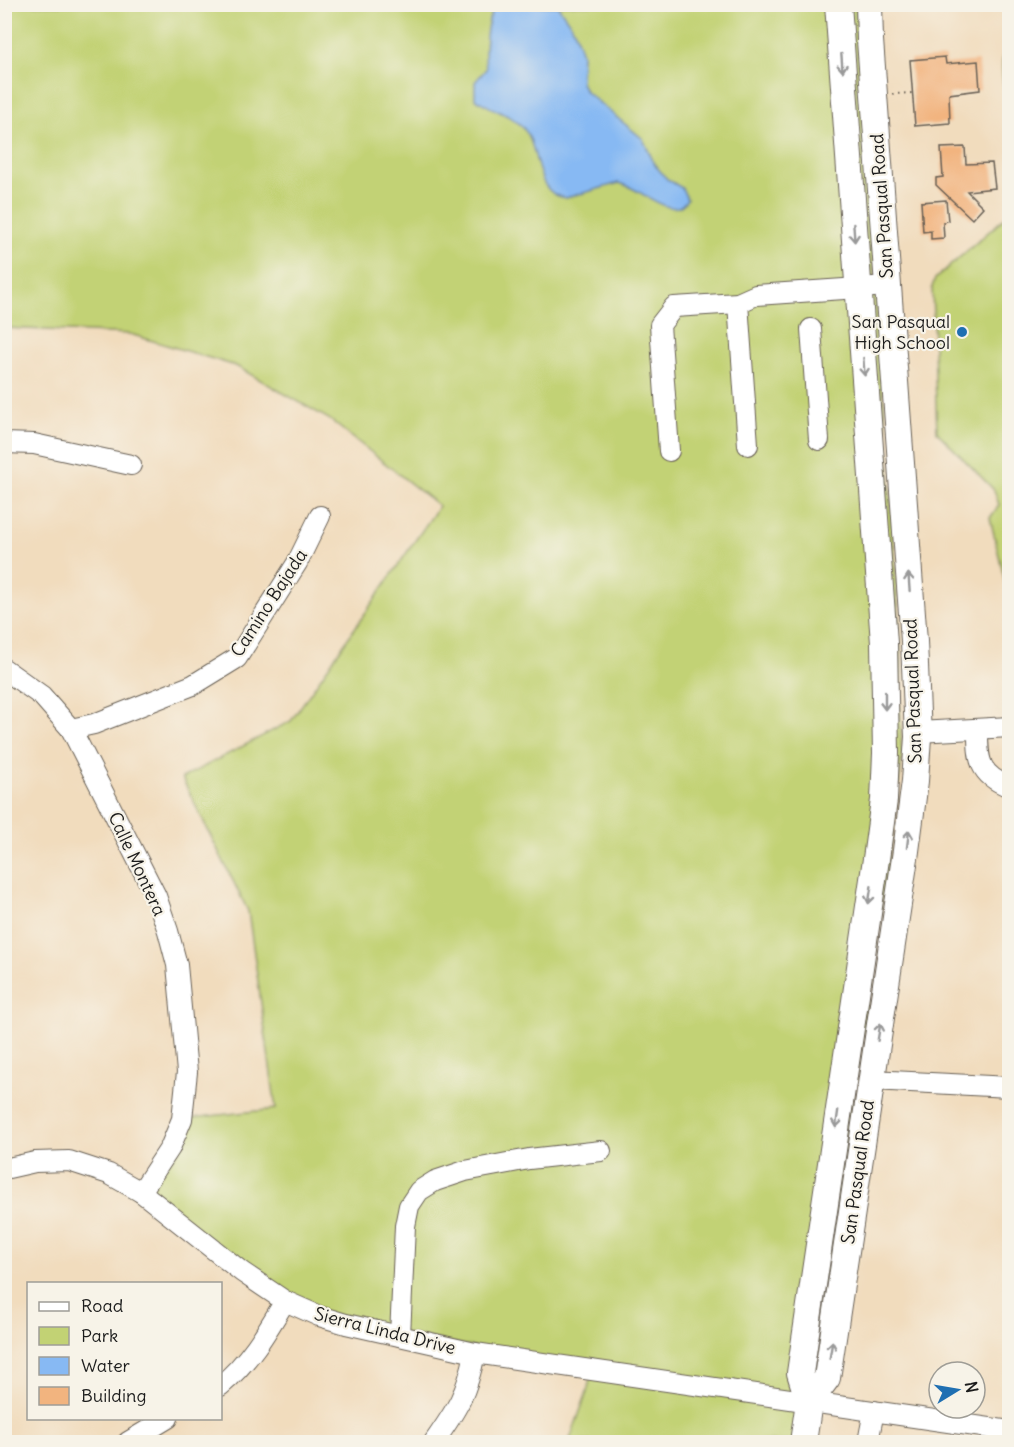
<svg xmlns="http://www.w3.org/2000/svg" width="1014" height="1447" viewBox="0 0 1014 1447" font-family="Delius,sans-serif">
<rect width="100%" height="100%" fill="#f7f3e8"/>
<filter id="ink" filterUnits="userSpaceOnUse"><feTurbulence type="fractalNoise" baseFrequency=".0167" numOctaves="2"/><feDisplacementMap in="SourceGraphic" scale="12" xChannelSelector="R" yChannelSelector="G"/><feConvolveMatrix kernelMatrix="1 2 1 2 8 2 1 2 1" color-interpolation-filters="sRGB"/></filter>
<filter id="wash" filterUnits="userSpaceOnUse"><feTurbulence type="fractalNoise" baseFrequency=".008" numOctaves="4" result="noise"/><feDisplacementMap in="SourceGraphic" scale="24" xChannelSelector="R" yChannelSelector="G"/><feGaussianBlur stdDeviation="1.35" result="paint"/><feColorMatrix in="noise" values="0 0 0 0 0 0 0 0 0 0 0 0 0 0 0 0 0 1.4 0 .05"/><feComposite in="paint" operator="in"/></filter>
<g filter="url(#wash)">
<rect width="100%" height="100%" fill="#f1dcbd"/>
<g fill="#c2d274" stroke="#6f7748" stroke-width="1.5">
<path d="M4 5H856L896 575 901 666 900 704 902 756 896 808 837 1209 820 1356 806 1442H569L587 1392 592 1371 319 1316 141 1192 182 1119 276 1109 248 911 182 778 291 721 439 506 329 419 236 366 130 334 5 328Z"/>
<path d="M1009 34V102C1000 80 1000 57 1009 34Z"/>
<path d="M1009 214V598L990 518 999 505 994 490 937 432 932 287 935 279Z"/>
</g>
<path fill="#87b9f3" stroke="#526a88" stroke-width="1.5" d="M496 4 558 6 574 29 582 54 581 82 585 91 643 139 655 165 667 179 682 188 687 199C674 224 640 187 619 183L566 198C536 196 539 155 528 135 517 114 492 112 475 98V82L486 69C484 51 485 19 496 4Z"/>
<g id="blocks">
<g fill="#f2b47f">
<path d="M945 57 946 64 978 61 980 90 949 94 950 123 915 126 910 60Z"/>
<path d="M965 147 966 164 992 163 995 188 967 191 983 207 972 219 936 185V178L943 177 941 148Z"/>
<path d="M946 200 948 221 943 222 944 238 931 239V231L923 232 921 202Z"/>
</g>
</g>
</g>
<g filter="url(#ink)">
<use href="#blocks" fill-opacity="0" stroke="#675f54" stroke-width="1.5"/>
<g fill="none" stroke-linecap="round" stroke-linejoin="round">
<g stroke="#675f54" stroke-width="22">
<g id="minor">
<path d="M738 303 748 445"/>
<path d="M811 329 819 440"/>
<path d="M4 443 34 444 131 465"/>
<path d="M669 451 660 325 674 307 738 303 756 295 888 286"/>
<path d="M4 669 42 696 71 729 156 896 168 931 177 965 187 1072 182 1119 170 1148 141 1192"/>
<path d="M71 729 94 724 193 685 237 658 297 563 320 516"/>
<path d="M978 729C978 759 978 775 1010 787"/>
<path d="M918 732 1010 727"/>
<path d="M871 1080 1010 1087"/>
<path d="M4 1169 35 1162 69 1161 109 1174 141 1192 242 1272 285 1301 319 1316 346 1324 475 1353 1010 1431"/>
<path d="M400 1336 405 1226 409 1206 419 1191 435 1181 465 1171 529 1159 601 1151"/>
<path d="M220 1386C249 1362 266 1333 285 1301"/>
<path d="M128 1442 168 1418"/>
<path d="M434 1442C457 1409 467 1394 475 1353"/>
<path d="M868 1442 874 1411"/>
</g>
</g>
<g stroke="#675f54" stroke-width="28">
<g id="major">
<path d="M809 1402 827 1378 906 851 915 781 918 737 914 641 870 40 869 4"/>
<path d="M803 1442 809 1402 800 1373 876 859 884 800 886 753 884 643 838 4"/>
</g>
</g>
<path stroke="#675f54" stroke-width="2" stroke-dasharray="1.5 4.5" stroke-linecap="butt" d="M892 94 913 93"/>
<use href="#minor" stroke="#fff" stroke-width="20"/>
<use href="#major" stroke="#fff" stroke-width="26"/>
</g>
<defs><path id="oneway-shaft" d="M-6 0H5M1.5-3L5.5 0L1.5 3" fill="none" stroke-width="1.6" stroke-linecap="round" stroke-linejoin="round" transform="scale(1.5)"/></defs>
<g stroke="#999">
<use href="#oneway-shaft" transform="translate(842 63) rotate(86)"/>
<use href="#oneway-shaft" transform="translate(854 233) rotate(86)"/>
<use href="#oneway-shaft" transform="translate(864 367) rotate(86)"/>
<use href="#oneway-shaft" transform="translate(909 582) rotate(-94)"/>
<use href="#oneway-shaft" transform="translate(885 701) rotate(90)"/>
<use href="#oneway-shaft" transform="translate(908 839) rotate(-83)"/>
<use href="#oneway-shaft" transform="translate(870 895) rotate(99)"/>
<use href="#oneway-shaft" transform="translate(879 1032) rotate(-81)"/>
<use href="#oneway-shaft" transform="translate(837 1119) rotate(98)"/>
<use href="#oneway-shaft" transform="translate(831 1350) rotate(-81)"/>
</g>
</g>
<circle fill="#1f6fb2" stroke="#f7f3e8" stroke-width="2" cx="962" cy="332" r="6"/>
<g text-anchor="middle" stroke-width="4.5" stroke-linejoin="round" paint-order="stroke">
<g font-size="18" fill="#1c1c1c" stroke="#f7f3e8">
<text transform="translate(882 206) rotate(-94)" y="6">San Pasqual Road</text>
<text transform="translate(269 603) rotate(-57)" y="6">Camino Bajada</text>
<text transform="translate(913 691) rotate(-92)" y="6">San Pasqual Road</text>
<text transform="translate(137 864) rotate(65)" y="6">Calle Montera</text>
<text transform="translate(858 1172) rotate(-82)" y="6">San Pasqual Road</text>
<text transform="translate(385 1331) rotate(14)" y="6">Sierra Linda Drive</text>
</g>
<g font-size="18" fill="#1c1c1c" stroke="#f7f3e8" text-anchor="end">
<text x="950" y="328">San Pasqual<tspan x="950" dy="21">High School</tspan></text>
</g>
</g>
<rect width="1014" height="1447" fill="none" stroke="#f7f3e8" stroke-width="24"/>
<rect x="27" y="1282" width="195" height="138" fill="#f7f3e8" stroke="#9f9d96" stroke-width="1.5"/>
<rect x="39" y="1302" width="30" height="9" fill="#ffffff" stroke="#9f9d96" stroke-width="1.5"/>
<text x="81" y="1312" font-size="18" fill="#1c1c1c">Road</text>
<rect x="39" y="1327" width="30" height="18" fill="#c2d274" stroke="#9f9d96" stroke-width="1.5"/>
<text x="81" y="1342" font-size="18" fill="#1c1c1c">Park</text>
<rect x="39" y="1357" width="30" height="18" fill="#87b9f3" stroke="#9f9d96" stroke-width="1.5"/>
<text x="81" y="1372" font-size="18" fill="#1c1c1c">Water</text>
<rect x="39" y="1387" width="30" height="18" fill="#f2b47f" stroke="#9f9d96" stroke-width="1.5"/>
<text x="81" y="1402" font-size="18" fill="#1c1c1c">Building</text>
<g transform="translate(957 1390) rotate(79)"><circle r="28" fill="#f7f3e8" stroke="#9f9d96" stroke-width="1.5"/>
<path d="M0-4.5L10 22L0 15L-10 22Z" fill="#1f6fb2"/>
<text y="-9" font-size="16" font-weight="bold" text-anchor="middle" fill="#1c1c1c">N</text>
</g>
</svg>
